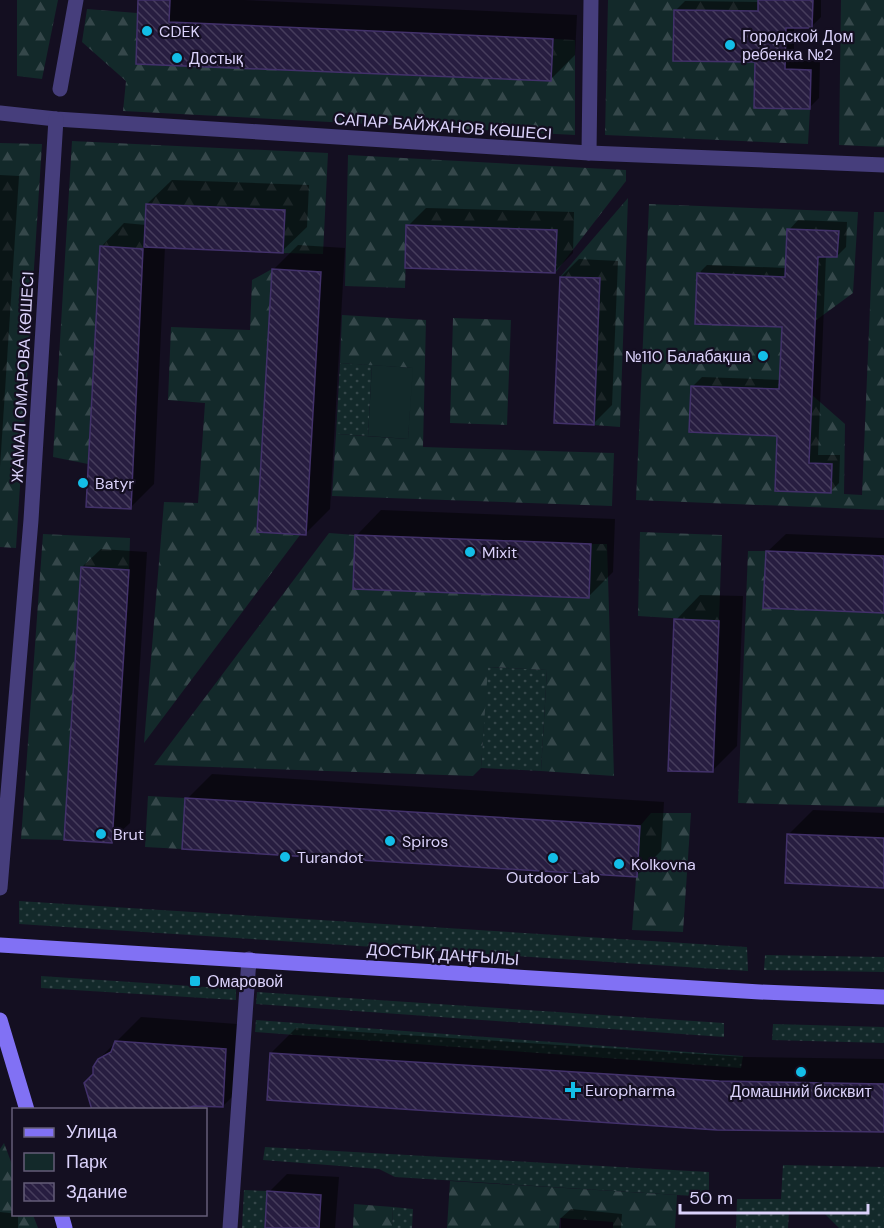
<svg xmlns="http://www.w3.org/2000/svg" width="884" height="1228" viewBox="0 0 884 1228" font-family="'DM Sans',sans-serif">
<defs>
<pattern id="green-dots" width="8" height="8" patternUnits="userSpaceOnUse" patternTransform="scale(1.5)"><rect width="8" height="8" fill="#13292a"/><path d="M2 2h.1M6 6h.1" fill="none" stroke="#35474a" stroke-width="1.8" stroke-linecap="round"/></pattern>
<pattern id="forest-firs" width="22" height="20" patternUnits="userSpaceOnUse" patternTransform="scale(1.5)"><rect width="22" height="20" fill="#13292a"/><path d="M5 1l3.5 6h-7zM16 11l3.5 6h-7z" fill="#35474a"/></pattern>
<pattern id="building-back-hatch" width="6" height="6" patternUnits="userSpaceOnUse" patternTransform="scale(1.5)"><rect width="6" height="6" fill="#271d40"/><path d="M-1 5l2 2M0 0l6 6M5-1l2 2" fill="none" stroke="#463d5c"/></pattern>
</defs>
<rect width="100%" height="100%" fill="#140f21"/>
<g fill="url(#green-dots)">
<path d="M340 363 372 365 368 436 336 434Z"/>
<path d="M487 667 547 670 541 771 481 768Z"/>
<path d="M19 901 747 947 748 971 19 924Z"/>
<path d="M765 955 884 957V972L764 970Z"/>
<path d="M41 976 236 989V1000L41 988Z"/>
<path d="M257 992 724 1023V1037L256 1004Z"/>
<path d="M256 1020 743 1056 741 1068 255 1032Z"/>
<path d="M773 1024 884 1027V1043L772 1040Z"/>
<path d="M265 1147 709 1172V1197L395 1177 379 1169 263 1160Z"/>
<path d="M783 1165 884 1167V1228H839L825 1214 789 1211 788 1228H736L737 1199H781Z"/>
<path d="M244 1190 267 1191 265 1228H242Z"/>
<path d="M393 1207 413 1209 412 1228H392Z"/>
</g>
<g fill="url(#forest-firs)">
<path d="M17 0H58L42 79 17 76Z"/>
<path d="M608 0H758V11L674 10 673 61 755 62V108L810 109 808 144 605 135Z"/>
<path d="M841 0H884V147L839 145Z"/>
<path d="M87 9 137 13 136 64 550 81 553 39 575 40V135L123 111 126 81 82 42Z"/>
<path d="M72 141 328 153 323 254 283 253 284 210 146 204 143 249 100 246 88 464 53 457Z"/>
<path d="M0 143 42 144 16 548 0 547Z"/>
<path d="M348 155 626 170V181L555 273 557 230 407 225 405 288 345 286Z"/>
<path d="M628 198 620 427 594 425 600 279 560 277Z"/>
<path d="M649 204 858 212 853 293 815 321 818 257H837L839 232 785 277 697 274 695 324 782 327 779 389 691 386 689 432 777 436 775 491 830 493 809 463 812 395 845 424 844 494 862 495 874 212H884V510L636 500Z"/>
<path d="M272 269 257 532 300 535 144 743 164 502 198 503 205 403 168 400 171 327 250 330 252 280Z"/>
<path d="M342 315 426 320 423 447 614 453 612 506 332 496 336 434 408 439 412 368 340 363Z"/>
<path d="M453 318 511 320 507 425 450 423Z"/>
<path d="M640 532 722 535 719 621 638 616Z"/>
<path d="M329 533 355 535 353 589 588 598 591 544H607L614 776 541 771 547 670 488 667 481 768 473 776 154 765Z"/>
<path d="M43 534 130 538 129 570 81 567 64 840 21 839Z"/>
<path d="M748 551H766L884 613V807L738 803Z"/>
<path d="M148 796 185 798 182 849 145 847Z"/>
<path d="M651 813H691L683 932 632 930 640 826Z"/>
<path d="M4 1143 13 1167 14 1214 33 1215 38 1228H0V1149Z"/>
<path d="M450 1181 677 1195 675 1228H613V1222L560 1218 559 1228H447Z"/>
<path d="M354 1204 393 1207 392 1228H353Z"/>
</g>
<path fill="#13292a" d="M372 365 413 368 408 439 368 436Z"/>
<g fill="#0007">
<path d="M140 0H244L577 15 575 55 550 80 137 63Z"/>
<path d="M759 0H821V17L811 27 794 26V61H820L819 98 810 107 757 61 676 10 685 1 759 2Z"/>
<path d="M0 175 19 176 0 467Z"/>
<path d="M172 180 309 185 307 227 282 251 165 246 154 484 131 507 101 247 124 223 146 225 147 204Z"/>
<path d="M426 208 574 212 573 253 555 271 408 226Z"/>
<path d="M798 220 847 222 846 247 837 256 826 255 818 455H840L839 483 830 492 779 434 693 386 702 377 781 380 783 326 698 274 707 265 787 268 789 230Z"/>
<path d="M298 245 345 248 330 509 306 533 273 270Z"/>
<path d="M579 259 618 261 612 405 594 423 561 277Z"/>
<path d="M381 510 615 519 613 572 588 597 357 535Z"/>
<path d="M786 534 884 538V611L767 552Z"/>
<path d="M101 549 147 552 130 823 111 841 82 567Z"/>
<path d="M700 595 743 596 737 746 712 771 676 620Z"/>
<path d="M212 774 664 802 661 851 636 876 187 799Z"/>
<path d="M813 810 884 813V886L789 834Z"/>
<path d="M141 1017 251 1025 248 1081 223 1106 188 1105 187 1110H93L94 1075 99 1059Z"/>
<path d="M296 1028 745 1057 884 1059V1131L271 1053Z"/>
<path d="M287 1174 339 1177 335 1228H266L269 1192Z"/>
<path d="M571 1209 622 1214 621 1228H561V1218Z"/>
<path d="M0 1212 18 1214V1228H0Z"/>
</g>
<g fill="url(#building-back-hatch)" stroke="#42316a" stroke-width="1.5">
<path d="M138 0H170L169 22 553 39 551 81 136 64Z"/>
<path d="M758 0H813L812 28H786L785 69 811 70 810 109 754 108 755 62 673 61 674 10 758 11Z"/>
<path d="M146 204 285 210 283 253 144 247Z"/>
<path d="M406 225 557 230 555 273 405 268Z"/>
<path d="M787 229 839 231 837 257H818L809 463 832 464 831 493 775 491 777 436 689 432 691 386 779 389 782 327 695 324 697 273 785 277Z"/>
<path d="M100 246 143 249 131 509 86 507Z"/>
<path d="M272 269 321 272 306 535 257 532Z"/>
<path d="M560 277 600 278 594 425 554 423Z"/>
<path d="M355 535 591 544 589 598 353 589Z"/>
<path d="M766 551 884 556V613L763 608Z"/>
<path d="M81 567 129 570 112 843 64 840Z"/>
<path d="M674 619 719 621 713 772 668 771Z"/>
<path d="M185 798 640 826 637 877 182 849Z"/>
<path d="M787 834 884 838V888L785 883Z"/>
<path d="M115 1041 226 1049 223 1107 194 1106 181 1110H92L84 1083 93 1074V1067L98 1059 111 1052Z"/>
<path d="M270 1053 719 1081 884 1084V1132L717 1130 267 1100Z"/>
<path d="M267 1191 321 1195 319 1228H265Z"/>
</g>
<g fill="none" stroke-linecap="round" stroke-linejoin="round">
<g stroke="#463e7c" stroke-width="15">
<path d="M60 89 76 0"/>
<path d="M589 153 591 0"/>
<path d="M230 1228 249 959"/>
</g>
<g stroke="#463e7c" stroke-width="15">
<path d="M0 113 56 119 589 153 884 165"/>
<path d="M0 888 31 520 56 119"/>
</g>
<g stroke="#8171f4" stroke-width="15">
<path d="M0 945 760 992 884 997"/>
<path d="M0 1020 27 1110"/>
<path d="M61 1214 65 1228"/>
</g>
</g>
<g fill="#13bde7" stroke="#140f21" stroke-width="2">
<circle cx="147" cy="31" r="6"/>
<circle cx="730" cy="45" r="6"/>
<circle cx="177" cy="58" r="6"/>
<circle cx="763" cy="356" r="6"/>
<circle cx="83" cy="483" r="6"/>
<circle cx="470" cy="552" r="6"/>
<circle cx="101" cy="834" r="6"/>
<circle cx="390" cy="841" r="6"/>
<circle cx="285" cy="857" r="6"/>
<circle cx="553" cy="858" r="6"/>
<circle cx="619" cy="864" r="6"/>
<rect x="189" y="975" width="12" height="12" rx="3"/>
<circle cx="801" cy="1072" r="6"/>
<path d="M570 1081h6v6h6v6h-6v6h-6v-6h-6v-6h6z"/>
</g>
<g text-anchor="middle" stroke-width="4.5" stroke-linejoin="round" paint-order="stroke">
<g font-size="16" fill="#dbd2fb" stroke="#140f21" text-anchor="start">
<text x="159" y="37">CDEK</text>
<text x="742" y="42">Городской Дом<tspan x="742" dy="18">ребенка №2</tspan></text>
<text x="189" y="64">Достық</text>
<text x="751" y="362" text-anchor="end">№110 Балабақша</text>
<text x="95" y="489">Batyr</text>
<text x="482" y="558">Mixit</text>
<text x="113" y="840">Brut</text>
<text x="402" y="847">Spiros</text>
<text x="297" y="863">Turandot</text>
<text x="631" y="870">Kolkovna</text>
<text x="553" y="883" text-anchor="middle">Outdoor Lab</text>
<text x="207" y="987">Омаровой</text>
<text x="585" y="1096">Europharma</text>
<text x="801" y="1097" text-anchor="middle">Домашний бисквит</text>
</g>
<g font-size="16" fill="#dbd2fb" stroke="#140f21">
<text transform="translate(443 126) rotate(4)" y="6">САПАР БАЙЖАНОВ КӨШЕСІ</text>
<text transform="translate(22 377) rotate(-87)" y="6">ЖАМАЛ ОМАРОВА КӨШЕСІ</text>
<text transform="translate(443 954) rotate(4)" y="6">ДОСТЫҚ ДАҢҒЫЛЫ</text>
</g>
</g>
<rect x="12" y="1108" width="195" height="108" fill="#140f21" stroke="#645d78" stroke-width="1.5"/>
<rect x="24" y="1128" width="30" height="9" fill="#8171f4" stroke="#645d78" stroke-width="1.5"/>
<text x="66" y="1138" font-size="18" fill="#dbd2fb">Улица</text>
<rect x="24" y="1153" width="30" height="18" fill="#13292a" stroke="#645d78" stroke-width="1.5"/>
<text x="66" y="1168" font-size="18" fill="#dbd2fb">Парк</text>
<rect x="24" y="1183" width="30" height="18" fill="url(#building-back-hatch)" stroke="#645d78" stroke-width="1.5"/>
<text x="66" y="1198" font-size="18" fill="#dbd2fb">Здание</text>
<path d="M680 1204v9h188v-9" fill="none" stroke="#dbd2fb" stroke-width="3"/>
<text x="689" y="1204" font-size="18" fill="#dbd2fb" stroke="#140f21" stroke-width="4.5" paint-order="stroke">50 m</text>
</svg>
